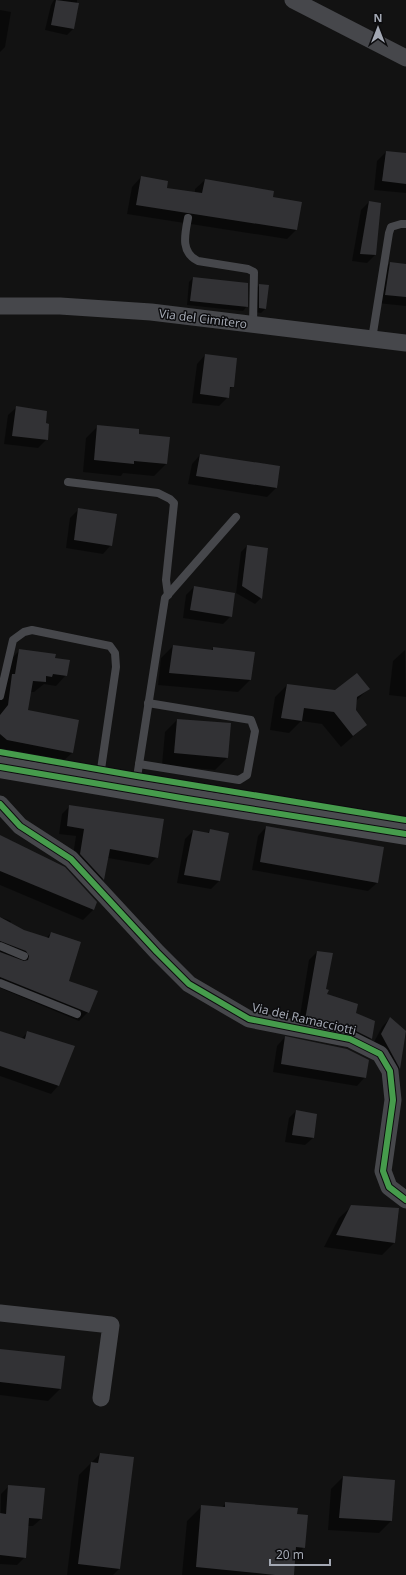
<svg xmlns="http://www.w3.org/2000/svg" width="406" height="1575" viewBox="0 0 406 1575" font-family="'Noto Sans',sans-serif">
<rect width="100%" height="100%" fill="#121212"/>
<g fill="#0007">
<path d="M54 0H77V3L78 4 73 29 67 35 45 30 51 5Z"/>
<path d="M0 10 11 12 5 47 0 52Z"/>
<path d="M386 152 406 154V193L374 190 377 161Z"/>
<path d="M141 177 165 188 195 193V189L205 180 271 198 296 230 287 239 127 214 132 187Z"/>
<path d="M369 202 375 255 367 263 352 261 361 210Z"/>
<path d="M390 263 406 265V306L377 303 382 272Z"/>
<path d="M193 278 247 306 243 311 187 305 189 282Z"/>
<path d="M260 285 265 309 261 313 255 312V289Z"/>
<path d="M205 355 233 386 229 390 228 397 219 406 192 403 197 364Z"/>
<path d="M17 407 47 439 38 448 4 444 8 415Z"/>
<path d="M98 426 137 435 166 464 154 476 123 473 121 476 83 472 86 438Z"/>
<path d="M200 455 278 466 276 488 267 497 188 484 192 464Z"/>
<path d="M79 509 111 545 103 554 66 548 70 518Z"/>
<path d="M247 546 267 548 261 598 255 604 236 593 241 552Z"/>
<path d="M194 587 231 616 223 624 183 618 186 595Z"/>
<path d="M173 646 210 651 213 648 250 680 238 692 158 685 161 658Z"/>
<path d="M20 650 66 675 56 686 44 684 34 692H30L27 711 78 721 72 753 61 763 0 751V700L2 685 9 661Z"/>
<path d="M405 650 406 697 389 695 393 661Z"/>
<path d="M287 685 335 691 368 689 356 701 354 711 366 725 341 747 322 724 301 721 289 733 270 730 275 697Z"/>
<path d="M177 720 230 724 227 758 215 770 162 765 165 732Z"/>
<path d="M70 806 157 857 149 865 108 858 103 879 95 887 72 862 76 836 59 834 62 814Z"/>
<path d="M266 827 377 883 368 891 252 870 258 836Z"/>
<path d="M210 830 228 834 219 881 211 889 177 883 185 839 193 831 207 834Z"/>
<path d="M0 836 96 902 93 910 83 920 0 885Z"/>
<path d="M0 917 11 921 10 923 24 931 46 938 51 933 67 982 88 1012 79 1021 0 988Z"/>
<path d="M317 952 325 995 355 1014 371 1038 363 1046 298 1028 309 960Z"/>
<path d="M390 1018 406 1032 399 1068 391 1076 373 1044 382 1027Z"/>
<path d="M0 1032 21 1039 28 1032 58 1086 51 1094 0 1076Z"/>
<path d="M285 1037 365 1077 357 1086 273 1072 277 1046Z"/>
<path d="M296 1111 316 1115 313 1138 305 1145 285 1142 289 1118Z"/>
<path d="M352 1206 394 1243 382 1255 324 1247 339 1218Z"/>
<path d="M0 1350 64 1357 60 1389 48 1401 0 1395Z"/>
<path d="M100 1454 132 1458 119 1569 113 1575H67L79 1475Z"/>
<path d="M343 1477 394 1481 391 1521 379 1533 328 1530 331 1489Z"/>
<path d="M9 1486 41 1519 33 1526H28L25 1557 17 1565 0 1564 1 1494Z"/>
<path d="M226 1503 296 1515 304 1547 295 1557 293 1575H182L187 1521 202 1506 221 1508Z"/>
</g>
<g fill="#323235">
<path d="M56 0 79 3 74 29 51 25Z"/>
<path d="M386 151 406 153V184L382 181Z"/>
<path d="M141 176 168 181 167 188 202 193 205 179 274 191 273 197 302 202 297 230 136 205Z"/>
<path d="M369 201 381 203 376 255 360 254Z"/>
<path d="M390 262 406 264V297L385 295Z"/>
<path d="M193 277 248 283V307L190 301Z"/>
<path d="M259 284 269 285 266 309 259 308Z"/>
<path d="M205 354 237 358 234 387H230L229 398 200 394Z"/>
<path d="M16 406 47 411 46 423 49 424 48 440 12 436Z"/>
<path d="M97 425 139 429V434L170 437 167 464 134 461V464L94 460Z"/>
<path d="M200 454 280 466 277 488 196 476Z"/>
<path d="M78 508 117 514 112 546 74 540Z"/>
<path d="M247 545 268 548 262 599 242 586Z"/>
<path d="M194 586 235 593 232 617 190 610Z"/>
<path d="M173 645 213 650V647L255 652 251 680 169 673Z"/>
<path d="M19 649 56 654 55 658 70 660 67 676 53 674 52 677 46 676V682L33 681 28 710 79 720 73 753 7 740 0 734V715L8 705 12 674H15Z"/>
<path d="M357 673 370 689 357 697 356 710 367 725 353 736 334 712 304 708 302 721 281 718 287 684 335 690Z"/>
<path d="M177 719 231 723 228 758 174 753Z"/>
<path d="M69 805 164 819 158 858 110 849 104 880 80 854 84 829 67 826Z"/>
<path d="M266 826 384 847 378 883 260 862Z"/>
<path d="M210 829 229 833 220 881 184 875 193 830 209 833Z"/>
<path d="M0 835 65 867 97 902 94 910 0 871Z"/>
<path d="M0 917 24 930 49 938 51 932 81 942 69 981 98 991 89 1013 0 977V952L24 961 28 960 29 956 26 951 0 941Z"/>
<path d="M317 951 333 953 326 989 329 990 327 994 358 1004 356 1013 375 1021 372 1039 352 1029 305 1020Z"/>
<path d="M390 1017 406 1031 400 1069 381 1034Z"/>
<path d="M0 1031 25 1039 27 1031 75 1046 59 1086 0 1066Z"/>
<path d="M285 1036 347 1049 369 1060 366 1078 281 1064Z"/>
<path d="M296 1110 317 1114 314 1138 292 1135Z"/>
<path d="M351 1205 399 1208 395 1243 336 1235Z"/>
<path d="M0 1349 65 1356 61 1389 0 1382Z"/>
<path d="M100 1453 134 1457 120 1569 78 1564 91 1462 98 1463Z"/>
<path d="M343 1476 395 1480 392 1521 339 1518Z"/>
<path d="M8 1485 45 1488 42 1519 29 1518 26 1558 0 1555V1513L6 1514Z"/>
<path d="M225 1502 298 1508 297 1514 308 1515 305 1548 296 1547 294 1575H275L196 1567 201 1505 225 1507Z"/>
</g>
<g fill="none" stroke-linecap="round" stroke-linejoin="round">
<g stroke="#46474b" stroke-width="8">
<path d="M188 218C185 234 180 252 198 261L248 269 254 272 253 325"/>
<path d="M372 339 389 233 391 227 401 224H406"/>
<path d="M68 482 158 493 170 499 174 503 166 580 168 595"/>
<path d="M0 696 13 640 24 632 32 630 110 646 115 653 116 667 99 783"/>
<path d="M139 764 239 780 247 775 255 731 251 720 148 703"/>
<path d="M135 790 165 598 236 517"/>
<path d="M0 946 24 956"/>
<path d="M0 983 77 1014"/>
</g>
<g stroke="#46474b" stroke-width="17">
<path d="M293 0 406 58"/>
<path d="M0 306H60L151 312 406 343"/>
<path d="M0 804 20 826 71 859 157 952 189 984 249 1019 350 1039 380 1054 390 1071 393 1100 383 1171 389 1187 406 1200"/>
<path d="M0 1313 111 1325 101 1398"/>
</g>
<path stroke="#4a4b4f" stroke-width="22" d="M0 767 187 799 406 834"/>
<g stroke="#0c0c0e" stroke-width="8">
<g id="cycleway">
<path d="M0 752 137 776 406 820"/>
<path d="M0 767 187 799 406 834"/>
<path d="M0 804 20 826 71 859 157 952 189 984 249 1019 350 1039 380 1054 390 1071 393 1100 383 1171 389 1187 406 1200"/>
</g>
</g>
<use href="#cycleway" stroke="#469c4c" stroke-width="6"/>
</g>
<g text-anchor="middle" stroke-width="3" stroke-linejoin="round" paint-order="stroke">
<g font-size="12" fill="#a3a8b3" stroke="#0c0c0e">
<text transform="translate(203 319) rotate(7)" y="4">Via del Cimitero</text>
<text transform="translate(304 1019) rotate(13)" y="4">Via dei Ramacciotti</text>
</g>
</g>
<g transform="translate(378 28)" stroke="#0c0c0e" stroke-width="3" paint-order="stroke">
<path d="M0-3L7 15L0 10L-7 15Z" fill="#a3a8b3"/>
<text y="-6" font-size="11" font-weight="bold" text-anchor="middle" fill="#a3a8b3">N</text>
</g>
<path d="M270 1559v6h60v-6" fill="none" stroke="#a3a8b3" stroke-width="2"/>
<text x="276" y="1559" font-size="12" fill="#a3a8b3" stroke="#0c0c0e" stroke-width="3" paint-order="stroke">20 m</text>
</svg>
